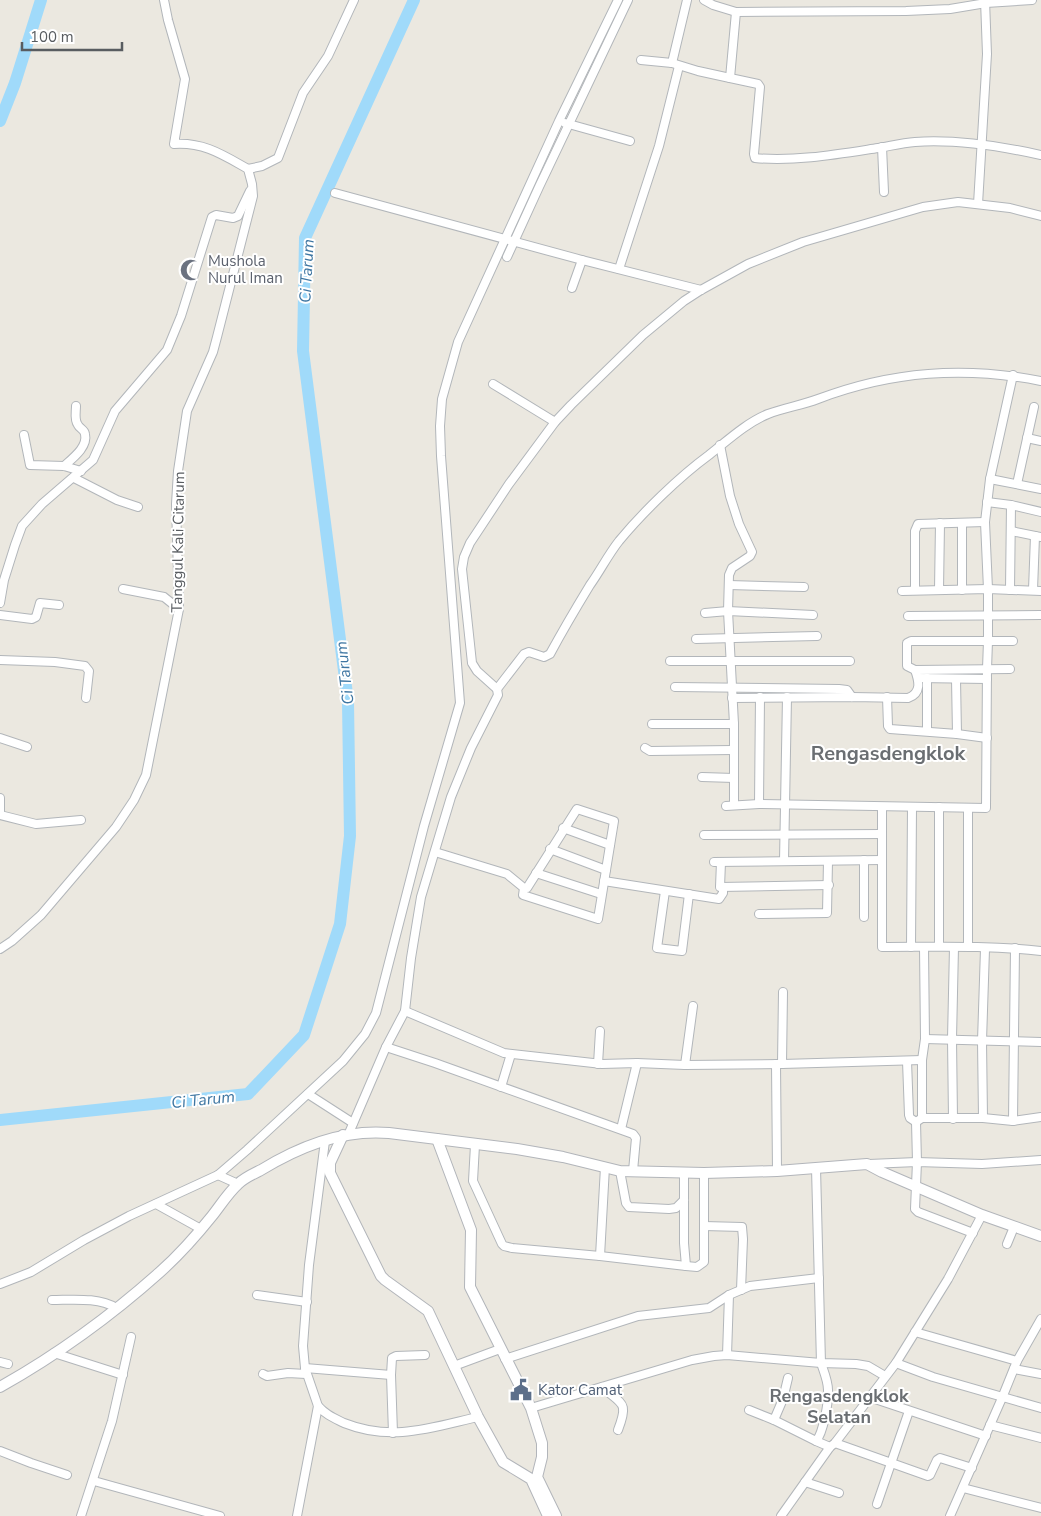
<svg xmlns="http://www.w3.org/2000/svg" width="1041" height="1516" viewBox="0 0 1041 1516" font-family="'Nunito Sans',sans-serif">
<rect width="100%" height="100%" fill="#ebe8e0"/>
<g fill="none" stroke-linecap="round" stroke-linejoin="round">
<g stroke="#a0dafa" stroke-width="12">
<path d="M0 121 15 83 41 0"/>
<path d="M0 1120 248 1094 304 1035 340 924 350 836 348 702 303 351 305 238 414 0"/>
</g>
<g stroke="#b2b6ba" stroke-width="10">
<g id="street">
<path d="M704 0 713 5 736 12 906 11 950 9 986 3 1032 0"/>
<path d="M736 12 730 78 758 84 760 87 754 154 755 158C794 162 839 154 878 148 890 146 903 143 915 142 957 139 1000 146 1041 155"/>
<path d="M641 60 672 63 698 71 730 78"/>
<path d="M672 63 687 0"/>
<path d="M565 123 630 141"/>
<path d="M882 147 884 192"/>
<path d="M248 169 262 166 278 158 303 93 328 56 354 0"/>
<path d="M335 193 582 260 701 290"/>
<path d="M978 204 987 54 985 0"/>
<path d="M507 257 539 187 628 0"/>
<path d="M619 269 659 146 679 66"/>
<path d="M572 288 582 260"/>
<path d="M493 384 555 422"/>
<path d="M24 435 30 465 64 466 81 471"/>
<path d="M1027 438 1041 441"/>
<path d="M720 445 730 496 739 524 752 552 750 556 732 568 729 575 728 611 734 724V805"/>
<path d="M64 466C73 458 88 447 85 434 84 429 80 429 78 425 74 420 76 412 76 406"/>
<path d="M74 478 117 500 138 507"/>
<path d="M990 479 1041 489"/>
<path d="M1017 484 1034 407"/>
<path d="M987 502 1011 505 1041 512"/>
<path d="M962 523V590"/>
<path d="M1011 531 1041 537"/>
<path d="M729 585 804 587"/>
<path d="M123 589 164 597 179 609"/>
<path d="M915 590V531L918 524 985 522"/>
<path d="M939 590 940 523"/>
<path d="M1010 590 1011 505"/>
<path d="M1033 590 1035 536"/>
<path d="M902 591 988 589 1041 591"/>
<path d="M0 603 4 580 15 545 22 526 42 504 93 460 115 411 167 350 181 316 212 217 216 215 233 218 238 216 250 191"/>
<path d="M705 613 728 611 813 615"/>
<path d="M0 615 32 619 36 617 40 603 59 605"/>
<path d="M908 616 1041 615"/>
<path d="M696 639 817 636"/>
<path d="M0 660 55 662 85 666 89 671 86 698"/>
<path d="M670 661H850"/>
<path d="M915 670 1010 669"/>
<path d="M918 678 987 679"/>
<path d="M927 678V731"/>
<path d="M956 679 957 734"/>
<path d="M675 687 839 689 847 690 852 697"/>
<path d="M497 689 524 654 529 652 544 657 550 654C563 630 576 608 590 585 600 571 608 555 619 541 643 512 679 477 709 455 727 441 746 423 768 414 784 408 802 405 818 399 892 371 964 366 1041 381"/>
<path d="M887 697 888 726 890 729 957 734 987 738"/>
<path d="M732 698 852 697 908 698C922 693 919 681 915 670L907 666V643L911 641H1013"/>
<path d="M652 724H734"/>
<path d="M0 738 27 747"/>
<path d="M645 748 650 751 733 750"/>
<path d="M702 777 734 778"/>
<path d="M0 798V813"/>
<path d="M759 804 760 697"/>
<path d="M726 806 759 804 986 808 987 669 988 641V589L985 522 990 479 1013 375"/>
<path d="M882 807V947C935 947 988 945 1041 951"/>
<path d="M939 807V945"/>
<path d="M0 815 36 824 81 820"/>
<path d="M563 828 610 845"/>
<path d="M704 835 882 834"/>
<path d="M550 849 606 870"/>
<path d="M435 852 507 874 524 888H527L577 809 614 821 598 919 523 895 524 888"/>
<path d="M784 861 787 697"/>
<path d="M714 862 882 860"/>
<path d="M721 862 720 887 829 885"/>
<path d="M536 873 601 894"/>
<path d="M604 881 719 899 723 893V887"/>
<path d="M665 891 657 948 682 951 689 894"/>
<path d="M759 914 827 913 828 861"/>
<path d="M864 917V860"/>
<path d="M968 946V809"/>
<path d="M911 947 912 807"/>
<path d="M0 949 12 941 41 915 116 827 134 800 146 775 179 609 176 504 178 471 187 411 213 352 217 337 253 196 252 184 248 169C223 155 204 142 174 144L185 79 168 20 164 0"/>
<path d="M405 1011 504 1053 602 1064 637 1063 685 1065 782 1064 922 1060"/>
<path d="M925 1039 1041 1042"/>
<path d="M386 1047 435 1063 633 1134 636 1138 633 1171"/>
<path d="M907 1061 909 1115 910 1118 916 1122"/>
<path d="M598 1064 600 1031"/>
<path d="M776 1064 777 1171"/>
<path d="M782 1064 783 992"/>
<path d="M685 1065 693 1006"/>
<path d="M501 1087 511 1054"/>
<path d="M308 1094 353 1123"/>
<path d="M922 1118H983L1013 1121 1041 1117"/>
<path d="M983 1118 982 1041 985 949"/>
<path d="M953 1119 952 1039 954 947"/>
<path d="M1013 1121 1015 948"/>
<path d="M916 1122 922 1118V1060L925 1039 924 947"/>
<path d="M916 1122 917 1162 915 1209 918 1212 973 1233"/>
<path d="M621 1129 637 1063"/>
<path d="M349 1133 386 1047 405 1011 411 958 421 897 451 797 471 748 498 695 497 689 477 671 472 663 462 569 464 557 470 543 509 484 555 422 571 405 643 335 684 301 701 290 748 264 803 242 923 207 958 202 1010 208 1041 216"/>
<path d="M475 1145 473 1181 502 1244 504 1246 512 1248 600 1256 686 1266 697 1267 704 1262V1173"/>
<path d="M869 1164 917 1162 982 1164 1041 1160"/>
<path d="M816 1168 821 1363C824 1372 828 1381 828 1390 829 1401 823 1434 816 1441L830 1447"/>
<path d="M620 1171 626 1203 629 1207 669 1209 676 1208 684 1200"/>
<path d="M684 1173V1243L686 1266"/>
<path d="M218 1175 238 1184"/>
<path d="M156 1204 201 1229"/>
<path d="M704 1226 742 1227 743 1239 741 1290"/>
<path d="M1007 1244 1014 1227"/>
<path d="M600 1256 605 1167"/>
<path d="M0 1284 31 1272 84 1240 129 1216 218 1175 247 1150 343 1061 365 1034 376 1013 424 826 460 703 441 456 440 426 442 399 458 342 559 121 618 0"/>
<path d="M257 1295 307 1302"/>
<path d="M52 1300C72 1300 99 1297 116 1308"/>
<path d="M915 1332 1017 1361"/>
<path d="M54 1353 123 1375"/>
<path d="M727 1355 729 1295"/>
<path d="M505 1359 638 1316 709 1308 729 1295 750 1286 819 1278"/>
<path d="M0 1362 8 1364"/>
<path d="M896 1363 933 1377 1041 1408"/>
<path d="M454 1366 500 1349"/>
<path d="M305 1368 391 1375"/>
<path d="M1014 1369 1041 1374"/>
<path d="M263 1374 267 1376 288 1373 306 1374"/>
<path d="M602 1387C622 1405 629 1401 618 1430"/>
<path d="M869 1397 986 1436"/>
<path d="M318 1406C326 1415 334 1418 344 1423 392 1442 430 1428 478 1417"/>
<path d="M531 1408 692 1360 714 1356 727 1355 821 1363 856 1364 868 1366 885 1376"/>
<path d="M749 1410 774 1420 816 1441"/>
<path d="M774 1420 783 1399 788 1378"/>
<path d="M990 1425 1041 1438"/>
<path d="M393 1433 391 1375 392 1358 396 1356 425 1355"/>
<path d="M835 1443 928 1476 930 1475 937 1460 940 1458 972 1468"/>
<path d="M0 1451 31 1463 67 1475"/>
<path d="M94 1481 220 1516"/>
<path d="M805 1482 839 1493"/>
<path d="M963 1488 1041 1508"/>
<path d="M877 1504 909 1411"/>
<path d="M81 1516 112 1421 131 1337"/>
<path d="M297 1516 318 1406 305 1368 303 1346 309 1265 325 1141"/>
<path d="M781 1516 830 1447 835 1443 896 1363 948 1279 982 1215"/>
<path d="M950 1516 1002 1398 1017 1361 1041 1319"/>
</g>
</g>
<g stroke="#b2b5ba" stroke-width="12">
<g id="secondary">
<path d="M343 1135 330 1163V1173L381 1276 385 1280 428 1311 478 1417 503 1462 531 1479 548 1516"/>
<path d="M437 1139 471 1230 470 1287 531 1408 542 1443V1457L537 1477 556 1516"/>
<path d="M0 1387C55 1356 113 1314 160 1272 179 1255 196 1236 212 1216 220 1206 228 1193 238 1184 244 1178 253 1174 261 1170 300 1146 343 1129 389 1133L517 1149 563 1157 620 1171 704 1173 777 1171 867 1164 882 1172 982 1215 1041 1236"/>
</g>
</g>
<use href="#street" stroke="#fff" stroke-width="8"/>
<use href="#secondary" stroke="#fff" stroke-width="10"/>
</g>
<defs>
<g id="mosque-bare" transform="scale(1.725)"><path d="M3.5-4.9A6 6 0 1 0 3.5 4.9A5 5 0 1 1 3.5-4.9Z" fill="#6b7280" stroke="#fff" stroke-width="2.5" paint-order="stroke"/></g>
<g id="civic-bare" transform="scale(1.725)"><path d="M-.6-6.5H3V-4.5H.6V-3L4-1V1h2V6H-6V1h2V-1L-.6-3ZM-1.2 2.5V6h2.4V2.5Z" fill="#5c6f8a" stroke="#fff" stroke-width="2.5" paint-order="stroke"/></g>
</defs>
<g fill-rule="evenodd">
<use href="#mosque-bare" x="191" y="270"/>
<use href="#civic-bare" x="521" y="1390"/>
</g>
<g text-anchor="middle" stroke-width="4" stroke-linejoin="round" paint-order="stroke">
<g font-size="15" fill="#5b616d" stroke="#fff" text-anchor="start">
<text x="208" y="266">Mushola<tspan x="208" dy="17">Nurul Iman</tspan></text>
</g>
<g font-size="15" fill="#585c60" stroke="#fff">
<text transform="translate(178 542) rotate(-89)" y="5">Tanggul Kali Citarum</text>
</g>
<g font-size="15" fill="#4e5e75" stroke="#fff" text-anchor="start">
<text x="538" y="1395">Kator Camat</text>
</g>
<g font-size="16" font-style="italic" fill="#3e76a2" stroke="#fff">
<text transform="translate(306 271) rotate(-87)" y="6">Ci Tarum</text>
<text transform="translate(344 673) rotate(-97)" y="6">Ci Tarum</text>
<text transform="translate(203 1099) rotate(-6)" y="6">Ci Tarum</text>
</g>
<g font-size="18" font-weight="bold" fill="#6a6e72" stroke="#fff">
<text x="839" y="1402">Rengasdengklok<tspan x="839" dy="21">Selatan</tspan></text>
</g>
<g font-size="20" font-weight="bold" fill="#6a6e72" stroke="#fff">
<text x="888" y="760">Rengasdengklok</text>
</g>
</g>
<path d="M22 42v8h100v-8" fill="none" stroke="#585c60" stroke-width="2.5"/>
<text x="30" y="42" font-size="15" fill="#585c60" stroke="#ffffff" stroke-width="4" paint-order="stroke">100 m</text>
</svg>
